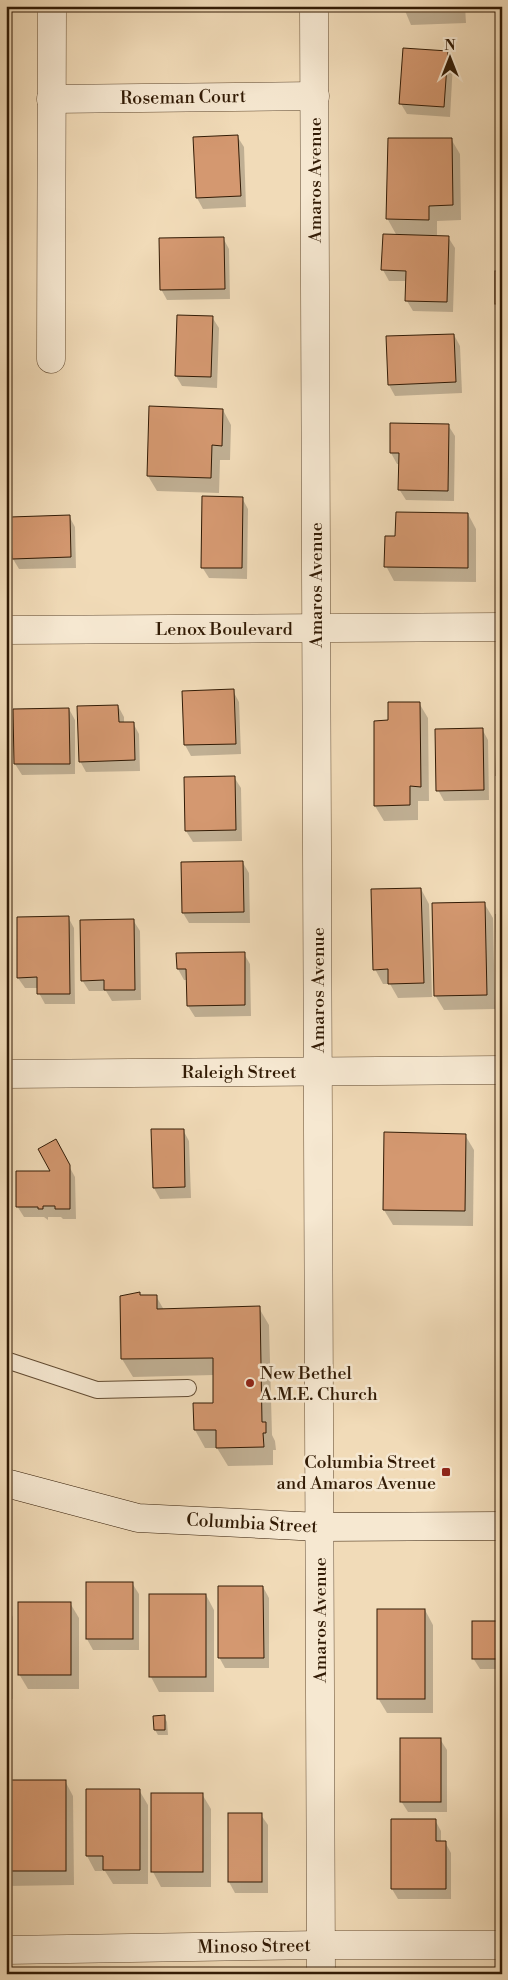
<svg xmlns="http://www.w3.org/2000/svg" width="508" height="1980" viewBox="0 0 508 1980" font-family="'Libre Bodoni',serif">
<rect width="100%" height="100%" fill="#f1dbb8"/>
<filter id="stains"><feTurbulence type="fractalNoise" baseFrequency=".004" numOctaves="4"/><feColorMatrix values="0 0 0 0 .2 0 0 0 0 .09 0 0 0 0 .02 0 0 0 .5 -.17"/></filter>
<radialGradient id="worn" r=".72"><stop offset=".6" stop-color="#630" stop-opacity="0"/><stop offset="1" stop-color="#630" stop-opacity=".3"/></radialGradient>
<g fill="#0003">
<path d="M198 6H236L198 7Z"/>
<path d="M403 6H465L466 23 411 25Z"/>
<path d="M447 52 453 63 450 117 407 114 401 104Z"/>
<path d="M237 136 244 147 246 207 203 209 197 198Z"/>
<path d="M451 139 460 154 461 220 437 221V237H448L455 248 453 312 413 311 407 301V281H389L383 270 397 236 387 218Z"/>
<path d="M223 238 229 249 230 299 167 300 161 289Z"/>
<path d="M502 272V313L496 304Z"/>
<path d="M212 317 219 328 217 388 182 386 176 376Z"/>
<path d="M454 335 460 346 462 393 395 396 389 385Z"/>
<path d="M223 410 231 425 230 460H220L219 493 157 491 148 476Z"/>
<path d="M391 424 448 425 455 436 454 501 406 500 399 489 400 464H397L391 453Z"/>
<path d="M242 498 248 509 247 579 209 578 202 567Z"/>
<path d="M468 514 476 529V582L394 581 386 566 396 538Z"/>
<path d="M69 516 75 527 76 568 19 569 13 559Z"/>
<path d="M233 691 239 702 241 754 191 756 185 745Z"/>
<path d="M419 703 428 718 429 801H418V820L384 821 375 806 389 721Z"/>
<path d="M118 706 124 717V723H133L139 734 140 771 86 772 80 761Z"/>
<path d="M69 709 75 720V774L22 775 15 764Z"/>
<path d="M502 723V783L497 775Z"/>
<path d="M482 729 488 740 489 800 444 801 438 790Z"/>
<path d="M234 777 241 788 242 841 193 842 186 831 185 778Z"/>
<path d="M243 863 249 873 250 923H189L183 913Z"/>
<path d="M421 889 429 904 432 997 398 998 390 984H383L375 969Z"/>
<path d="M484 903 493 918 495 1009 444 1010 435 995Z"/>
<path d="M68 917 74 928 75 1004H45L39 993V988H25L18 978Z"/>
<path d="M133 920 140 931 141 1000 112 1001 106 991H89L82 980Z"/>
<path d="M6 954 9 959V1001H6Z"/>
<path d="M244 954 250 964 251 1016 195 1017 188 1006V980H184L178 969Z"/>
<path d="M183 1130 189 1141 191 1198 160 1199 154 1188Z"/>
<path d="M465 1135 474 1150 473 1226 393 1225 384 1210Z"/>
<path d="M55 1141 75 1177 76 1219H63L61 1217H48V1220L44 1217H24L17 1206 52 1172Z"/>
<path d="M140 1296H156L164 1310 259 1308 269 1325 272 1435 275 1441 276 1450H273V1465L228 1466 217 1448H205L195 1430 194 1404H214V1375L133 1377 122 1359Z"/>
<path d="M87 1583H132L139 1594V1650H93L87 1639Z"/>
<path d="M263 1587 269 1598V1668H225L219 1657Z"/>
<path d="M206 1595 214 1610V1692H159L151 1677Z"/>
<path d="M70 1603 79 1618V1689H28L19 1674Z"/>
<path d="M6 1605 13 1617V1699H6Z"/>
<path d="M425 1610 433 1625V1713H387L378 1698Z"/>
<path d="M502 1622V1669H480L473 1658Z"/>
<path d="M164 1716 167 1722 168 1735H158L155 1730Z"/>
<path d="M440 1739 447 1750V1812H408L401 1801Z"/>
<path d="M6 1781H65L73 1796 74 1885 6 1886Z"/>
<path d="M139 1790 148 1805V1884H113L105 1871H95L87 1856Z"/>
<path d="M202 1794 211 1809V1887H161L153 1872Z"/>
<path d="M261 1815 268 1825V1893H235L229 1882Z"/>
<path d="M435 1820 441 1831V1842H445L451 1853V1899H398L392 1889Z"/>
</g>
<g fill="#d49870" stroke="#321b05">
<path d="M401 6H458V9L401 10Z"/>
<path d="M403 48 448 51 444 107 399 104Z"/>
<path d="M238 135 241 196 196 198 193 137Z"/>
<path d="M388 138H452L453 205 429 206V220L386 219Z"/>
<path d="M383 234 449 236 447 302 405 301 406 271 381 270Z"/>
<path d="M224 237 225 289 160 290 159 238Z"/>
<rect x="495" y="271" width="7" height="33"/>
<path d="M177 315 213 316 211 377 175 376Z"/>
<path d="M454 334 456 382 388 385 386 336Z"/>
<path d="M149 406 223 409 222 446 212 445 211 478 147 476Z"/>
<path d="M390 423 449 424 448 491 398 490 399 453H390Z"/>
<path d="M202 496 243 497 242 568H201Z"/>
<path d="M396 512 468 513V568L384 567 385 536H395Z"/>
<path d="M70 515 71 557 12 559 10 517Z"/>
<path d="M234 689 236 744 184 745 182 691Z"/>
<path d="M388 702H420L421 787 410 786V805L374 806V721L388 720Z"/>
<path d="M118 705 119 722H134L135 760 79 762 77 706Z"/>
<path d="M69 708 70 764H14L13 709Z"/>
<path d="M497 722H502V776H496Z"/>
<path d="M483 728 484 790 436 791 435 729Z"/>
<path d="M235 776 236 830 185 831 184 777Z"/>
<path d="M243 861 244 912 182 913 181 862Z"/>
<path d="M421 888 424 983 388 984V969L373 970 371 889Z"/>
<path d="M485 902 487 995 434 996 432 903Z"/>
<path d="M496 914H502V997H497Z"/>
<path d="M69 916 70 994H37V977L17 978V917Z"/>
<path d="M134 919 135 990H104V980L81 981 80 920Z"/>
<path d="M245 952V1005L187 1006 186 969H177L176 953Z"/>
<path d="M151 1129H184L185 1187 153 1188Z"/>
<path d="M384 1132 466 1134 465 1211 383 1210Z"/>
<path d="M56 1139 70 1165V1209H55V1206H43V1209H38V1207H16V1171H50L38 1149Z"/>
<path d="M140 1292V1295H157V1309L260 1306 262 1422H266V1433H263L264 1447 216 1448V1430H194L193 1403H213V1358L121 1359 120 1296Z"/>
<rect x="86" y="1582" width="47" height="57"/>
<path d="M218 1586H263L264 1658H218Z"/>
<rect x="149" y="1594" width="57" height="83"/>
<rect x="18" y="1602" width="53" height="73"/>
<rect x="377" y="1609" width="48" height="90"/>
<rect x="472" y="1621" width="30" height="38"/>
<path d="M165 1715V1730H154L153 1716Z"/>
<rect x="400" y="1738" width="41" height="64"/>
<rect x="6" y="1780" width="60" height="91"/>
<path d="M86 1789H140V1870H103V1856H86Z"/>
<rect x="151" y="1793" width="52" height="79"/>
<rect x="228" y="1813" width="34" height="69"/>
<path d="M391 1819H436V1841H446V1889H391Z"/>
</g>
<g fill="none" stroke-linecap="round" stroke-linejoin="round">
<g stroke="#624b32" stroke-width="18">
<path id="lane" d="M6 1360 97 1390 188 1388"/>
</g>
<g stroke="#624b32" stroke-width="29">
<g id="street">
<path d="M314 6 321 1974"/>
<path d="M51 99 315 96"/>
<path d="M51 359 52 6"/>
<path d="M6 630 502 627"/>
<path d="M6 1074 502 1070"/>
<path d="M6 1950 321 1945H502"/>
</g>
</g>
<g stroke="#321b05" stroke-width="29">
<path id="secondary" d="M6 1483 138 1518 320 1527 502 1526"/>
</g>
<use href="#lane" stroke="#f6e8d1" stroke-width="16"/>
<use href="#street" stroke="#f6e8d1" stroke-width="28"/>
<use href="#secondary" stroke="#f6e8d1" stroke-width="28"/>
</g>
<g fill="#8f2418" stroke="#f6e8d1" stroke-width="2">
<circle cx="250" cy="1383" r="5"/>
<rect x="441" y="1467" width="10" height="10" rx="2.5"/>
</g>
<g text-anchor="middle" stroke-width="5" stroke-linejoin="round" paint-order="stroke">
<g font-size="18" fill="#321b05" stroke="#f6e8d1">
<text transform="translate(183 97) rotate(-1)" y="6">Roseman Court</text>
<text transform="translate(315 180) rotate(-90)" y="6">Amaros Avenue</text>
<text transform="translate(316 585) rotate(-90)" y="6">Amaros Avenue</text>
<text x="224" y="635">Lenox Boulevard</text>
<text transform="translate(318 990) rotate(-90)" y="6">Amaros Avenue</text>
<text x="239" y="1078">Raleigh Street</text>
<text transform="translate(252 1523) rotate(3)" y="6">Columbia Street</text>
<text transform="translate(320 1620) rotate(-90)" y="6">Amaros Avenue</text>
<text transform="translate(254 1946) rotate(-1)" y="6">Minoso Street</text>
</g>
<g font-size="18" fill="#321b05" stroke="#f6e8d1" text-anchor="start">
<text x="260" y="1379">New Bethel<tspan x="260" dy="21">A.M.E. Church</tspan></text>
<text x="436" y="1468" text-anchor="end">Columbia Street<tspan x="436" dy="21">and Amaros Avenue</tspan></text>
</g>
</g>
<rect width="508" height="1980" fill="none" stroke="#f1dbb8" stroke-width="25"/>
<rect x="8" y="8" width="493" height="1965" fill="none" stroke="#321b05" stroke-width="2.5"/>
<rect x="12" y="12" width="483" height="1955" fill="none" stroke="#321b05"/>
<g transform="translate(450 58)" stroke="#f6e8d1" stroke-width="4" paint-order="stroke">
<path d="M0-4L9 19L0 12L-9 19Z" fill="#321b05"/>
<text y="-8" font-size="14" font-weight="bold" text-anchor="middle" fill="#321b05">N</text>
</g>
<rect width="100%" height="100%" filter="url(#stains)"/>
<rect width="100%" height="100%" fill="url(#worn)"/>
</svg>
